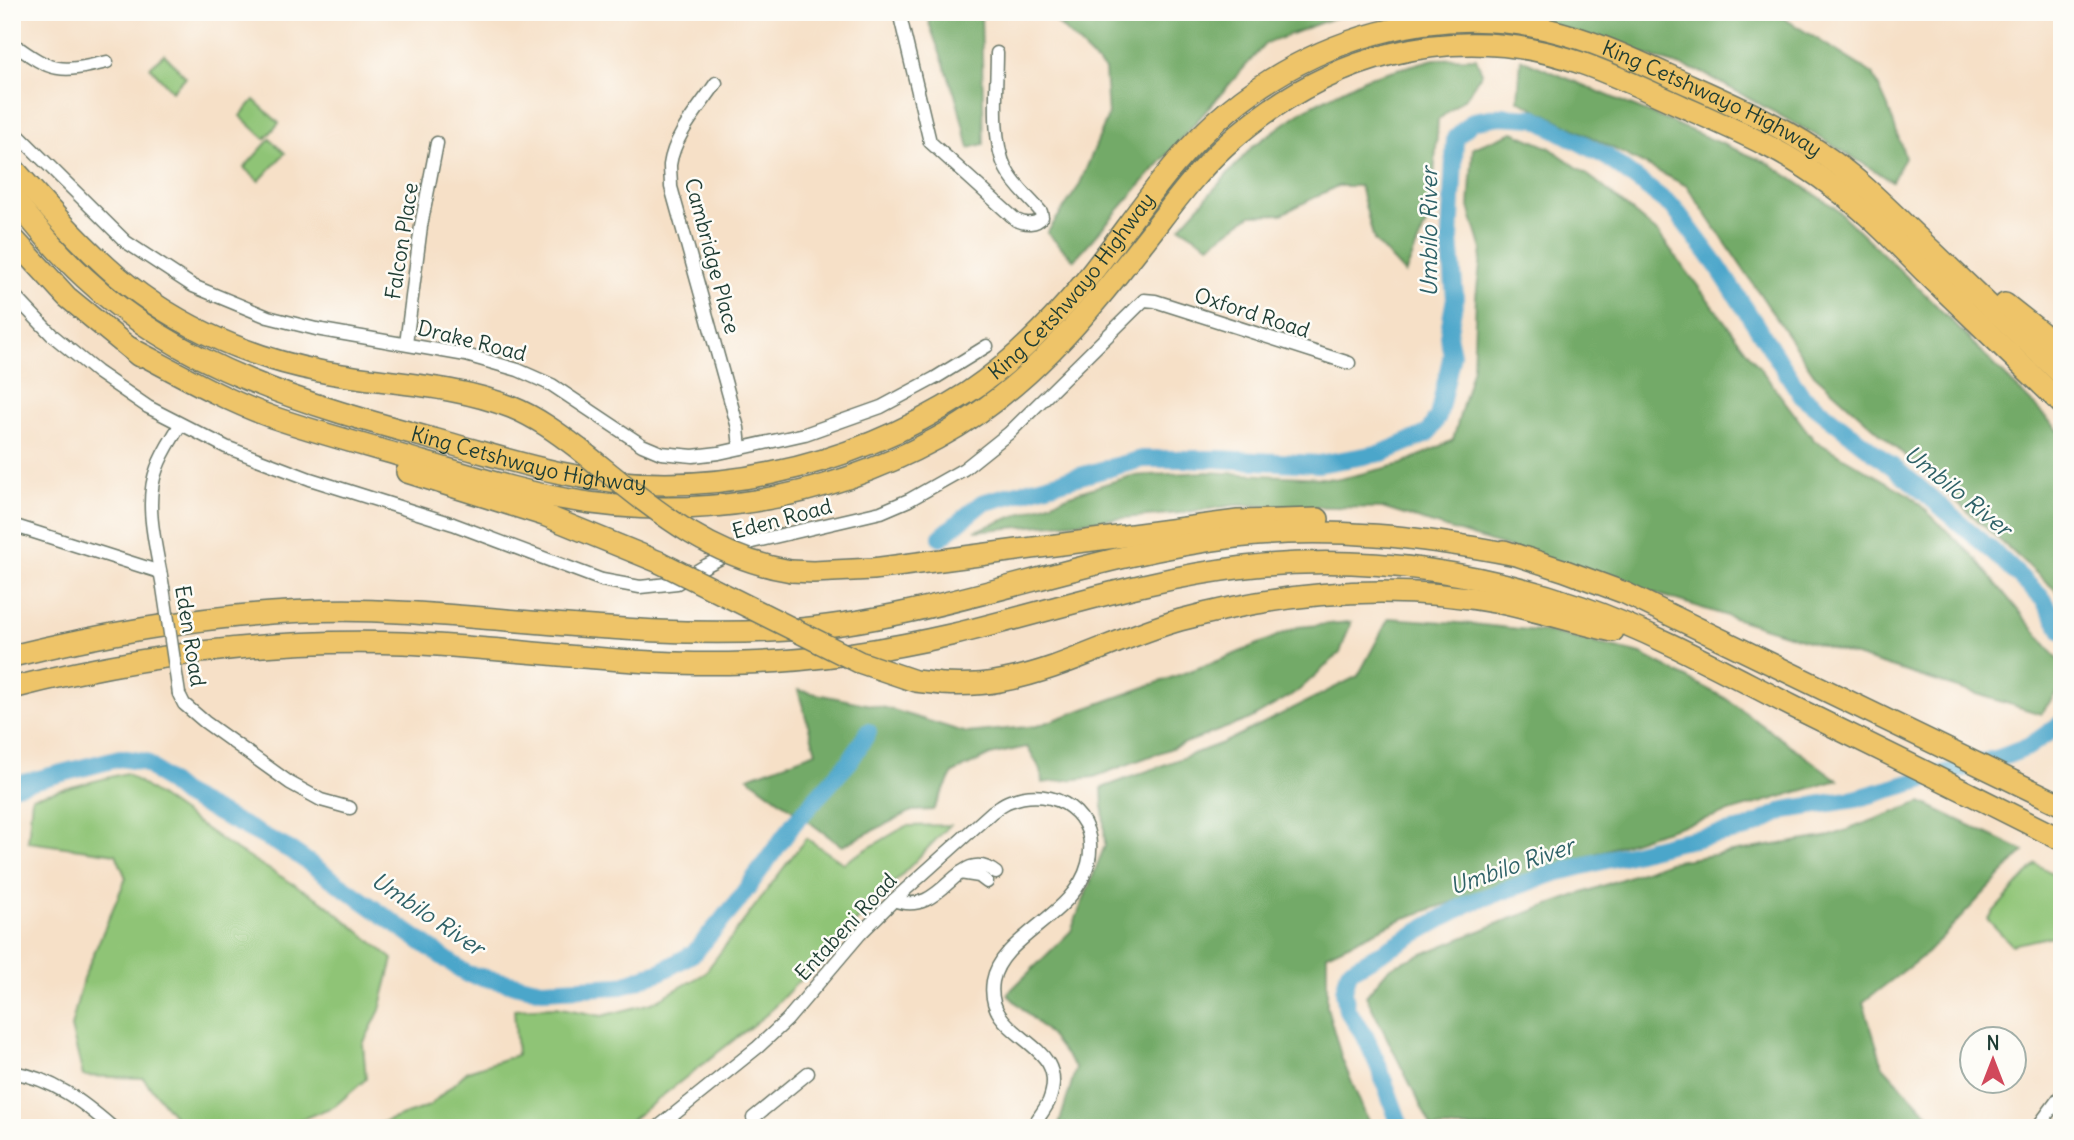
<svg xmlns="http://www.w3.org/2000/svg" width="2074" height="1140" viewBox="0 0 2074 1140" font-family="Delius,sans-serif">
<rect width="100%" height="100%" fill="#fdfcf7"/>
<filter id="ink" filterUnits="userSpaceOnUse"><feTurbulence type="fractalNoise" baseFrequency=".0143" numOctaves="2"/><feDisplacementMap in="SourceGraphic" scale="14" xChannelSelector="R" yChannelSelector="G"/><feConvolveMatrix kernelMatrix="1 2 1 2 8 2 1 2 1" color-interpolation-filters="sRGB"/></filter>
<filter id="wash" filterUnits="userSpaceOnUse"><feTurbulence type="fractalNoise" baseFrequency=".00686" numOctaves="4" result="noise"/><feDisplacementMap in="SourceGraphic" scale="28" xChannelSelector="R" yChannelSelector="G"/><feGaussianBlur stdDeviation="1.57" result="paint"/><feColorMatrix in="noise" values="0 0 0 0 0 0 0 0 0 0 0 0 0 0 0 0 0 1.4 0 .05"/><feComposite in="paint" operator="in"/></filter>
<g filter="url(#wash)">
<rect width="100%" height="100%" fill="#f6e0c7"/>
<g fill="#8fc476" stroke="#578055" stroke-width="2">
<path d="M164 54 186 77 172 91 150 67Z"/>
<path d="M254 100 279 123 265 139 240 116Z"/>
<path d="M270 139 285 153 259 181 244 168Z"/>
<path d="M126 773 233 848 322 901 393 959 380 1010 363 1044 366 1079 335 1106 280 1128H184L143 1078 83 1076 71 1027 83 979 126 878 116 854 28 842 32 797Z"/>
<path d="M950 825 767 1014 621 1128H367L429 1106 468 1071 517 1055 514 1009 556 1007 602 1016 652 1003 704 974 806 838 843 863 906 826Z"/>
<path d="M2036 864 2062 879V934L2012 945 1987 919Z"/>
</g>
<g fill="#73aa67" stroke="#49744e" stroke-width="2">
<path d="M928 12H981L984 144 969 148 956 97 929 23Z"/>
<path d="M1046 12H1372L1333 18 1265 44 1074 260 1047 233 1079 186 1108 116 1105 70Z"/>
<path d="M1503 12H1780L1782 17 1873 74 1888 107 1905 157 1892 181 1814 134 1701 72Z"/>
<path d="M1476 58 1482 73 1467 96 1438 120 1434 178 1426 224 1405 274 1374 240 1360 186H1337L1282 214 1251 215 1209 245 1180 227 1253 146 1305 109 1366 78 1434 59Z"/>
<path d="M1521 59 1770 164 1834 207 1929 298 2062 434V596L1814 374 1687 186 1518 100Z"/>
<path d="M1513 132 1550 148 1596 181 1658 233 1814 440 1911 496 1975 558 2062 664V685L2041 714 1382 508 1236 505 1181 513 975 531 1076 493 1131 476 1207 472 1340 479 1402 464 1453 440 1473 367 1476 297 1482 250 1469 207 1473 148Z"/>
<path d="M1389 618 1472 624 1548 632 1641 654 1725 698 1838 780 1654 834 1402 919 1327 954V1007L1342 1059 1371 1128H1058L1076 1068 1048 1033 1007 994 1071 931 1105 845 1102 788 1225 742 1358 676Z"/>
<path d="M1351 622 1340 653 1297 692 1250 719 1094 777 1042 783 1041 770 1027 747 990 755 953 773 933 810 912 811 842 846 748 777 816 752 798 690 890 709 967 733 1037 726 1223 659 1298 627Z"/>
<path d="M1921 802 2024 851 1927 953 1863 1002 1883 1066 1935 1122 1933 1128H1432L1366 996 1390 967 1499 923 1669 862 1831 836Z"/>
</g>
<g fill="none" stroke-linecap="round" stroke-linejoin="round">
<g stroke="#4ca6ca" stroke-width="18">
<path d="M941 537 982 503 1142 459H1216L1319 464 1382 453 1427 434 1438 417 1452 354 1448 336 1455 298 1450 239 1455 138 1473 121 1500 116 1535 118 1607 157 1674 208 1718 267 1802 396 1916 485 1997 555 2043 599 2062 631"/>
<path d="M12 786 120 758 145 762 184 795 292 851 467 974 542 990 621 986 662 971 694 953 735 905 794 823 850 761 868 732"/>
<path d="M1401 1128 1378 1065 1365 1036 1347 1010 1344 991 1349 971 1469 903 1555 873 1673 843 1747 829 1785 810 1855 799 2005 756 2028 747 2062 723"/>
</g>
</g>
</g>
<g filter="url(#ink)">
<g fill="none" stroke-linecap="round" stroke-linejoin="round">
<g stroke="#6a7667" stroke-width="15">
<g id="minor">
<path d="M899 12 930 142 1016 220C1025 224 1036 225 1042 217L1041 212C1029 197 1015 187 1006 169 991 140 997 87 997 53"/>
<path d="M12 43C53 73 60 73 107 62"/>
<path d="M716 83C700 107 674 135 670 165 670 172 671 180 671 187L738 428 740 448"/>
<path d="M12 129 126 242 193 286 268 317 316 329 466 355 518 370 552 385 642 445 661 453 693 456 719 453 805 434 881 407 935 378 987 346"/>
<path d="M12 293 52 335 97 372 148 407 226 447 310 479 453 524 602 580 640 587 677 583 707 565 752 542 881 512 909 500 964 469 1009 433 1144 300 1155 301 1349 363"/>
<path d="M406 344 421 226 437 143"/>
<path d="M12 525 160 572"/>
<path d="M163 587C157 550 143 504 157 468 162 453 172 439 180 425"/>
<path d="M179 694 184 704 205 722 290 783 321 800 350 808"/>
<path d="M960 873 979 876 987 882"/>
<path d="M894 900C944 920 957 842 996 873"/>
<path d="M12 1072C53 1079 82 1101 113 1128"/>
<path d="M753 1118 808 1073"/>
<path d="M657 1128 758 1047 787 1020 860 934 894 900 992 812C997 809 1003 803 1010 801 1054 784 1101 814 1088 864 1075 916 1001 936 993 981 983 1042 1073 1039 1049 1101 1045 1110 1037 1119 1032 1128"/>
<path d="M2037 1128 2062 1094"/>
</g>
</g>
<g stroke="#6a7667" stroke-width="24">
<g id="motorway">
<path d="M12 167C43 202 73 236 107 267 165 320 242 356 319 371 383 384 450 383 511 407 536 417 558 433 579 449"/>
<path id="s1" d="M12 197C35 225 58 253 85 278 182 369 308 405 433 439 475 450 518 464 561 473 701 503 847 470 967 393 1003 369 1037 337 1066 304 1122 241 1163 164 1229 110 1316 38 1435 3 1546 29 1598 41 1645 65 1692 86 1740 108 1789 129 1831 160 1867 186 1898 219 1930 249 1974 291 2018 333 2062 375"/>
<path d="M12 237 67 297 139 356"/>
<path d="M2005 304 2062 349"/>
<path d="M130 348C176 372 222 399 272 417 321 434 372 447 423 462 470 475 517 491 565 499 692 522 822 501 936 439 1026 391 1084 318 1146 239 1171 207 1196 172 1226 145 1324 56 1453 18 1581 63 1616 75 1650 92 1684 107 1736 130 1788 152 1833 187 1866 211 1895 242 1924 271 1970 315 2016 360 2062 404"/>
<path d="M407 472 544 515 659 562"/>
<path d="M1504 551 1563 570 1625 593 2062 805"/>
<path d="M791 571 813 572 873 569 1238 521 1318 519"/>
<path d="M12 656C135 626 271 604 398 612 528 619 656 639 787 630 940 619 1083 555 1235 537 1330 526 1423 537 1516 555"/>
<path d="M942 684C961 685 980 685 1000 681 1063 670 1119 637 1180 620 1284 592 1394 583 1500 603 1538 611 1575 622 1613 631"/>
<path d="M12 688C142 655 269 638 403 643 516 648 630 667 744 663 815 661 885 650 955 634 1051 611 1147 578 1245 567 1359 554 1474 570 1582 607 1655 633 1725 672 1794 707 1883 751 1973 795 2062 840"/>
</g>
</g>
<use href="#minor" stroke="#fff" stroke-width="12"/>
<use href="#motorway" stroke="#eec469" stroke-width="21"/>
<g stroke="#6a7667" stroke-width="15" stroke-linecap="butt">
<path id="minor-bridge" d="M163 587 179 694"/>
</g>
<g stroke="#6a7667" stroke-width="24" stroke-linecap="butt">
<g id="motorway-bridge">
<path d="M579 449C646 502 704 557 791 571"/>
<path d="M659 562 859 662 915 681 942 684"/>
</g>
</g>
<use href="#minor-bridge" stroke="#fff" stroke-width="12"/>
<use href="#motorway-bridge" stroke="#eec469" stroke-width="21"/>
</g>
</g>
<g text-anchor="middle" stroke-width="5" stroke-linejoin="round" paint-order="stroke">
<g font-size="21" fill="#1f3d34" stroke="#fdfcf7">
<text dy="7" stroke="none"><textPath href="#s1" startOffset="1960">King Cetshwayo Highway</textPath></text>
<text transform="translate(402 241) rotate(-81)" y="7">Falcon Place</text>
<text transform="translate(712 256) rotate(75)" y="7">Cambridge Place</text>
<text dy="7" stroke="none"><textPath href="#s1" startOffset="1204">King Cetshwayo Highway</textPath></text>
<text transform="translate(1252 313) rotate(18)" y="7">Oxford Road</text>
<text transform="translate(472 341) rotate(14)" y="7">Drake Road</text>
<text dy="7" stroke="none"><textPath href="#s1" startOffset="595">King Cetshwayo Highway</textPath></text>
<text transform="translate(782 519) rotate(-15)" y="7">Eden Road</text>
<text transform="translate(190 636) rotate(81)" y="7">Eden Road</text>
<text transform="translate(846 927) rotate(-47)" y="7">Entabeni Road</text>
</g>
<g font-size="23" font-style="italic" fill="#2f6268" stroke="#fdfcf7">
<text transform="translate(1429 232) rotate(-90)" y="8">Umbilo River</text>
<text transform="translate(1958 491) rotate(39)" y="8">Umbilo River</text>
<text transform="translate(1512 866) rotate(-19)" y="8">Umbilo River</text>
<text transform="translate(428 914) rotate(34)" y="8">Umbilo River</text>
</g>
</g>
<rect width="2074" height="1140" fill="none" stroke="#fdfcf7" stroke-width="42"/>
<g transform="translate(1993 1060)"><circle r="33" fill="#fdfcf7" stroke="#a4b0a9" stroke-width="2"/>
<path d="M0-5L12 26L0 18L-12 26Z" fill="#d1495b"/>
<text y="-10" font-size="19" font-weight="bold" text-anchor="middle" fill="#1f3d34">N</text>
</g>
</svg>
